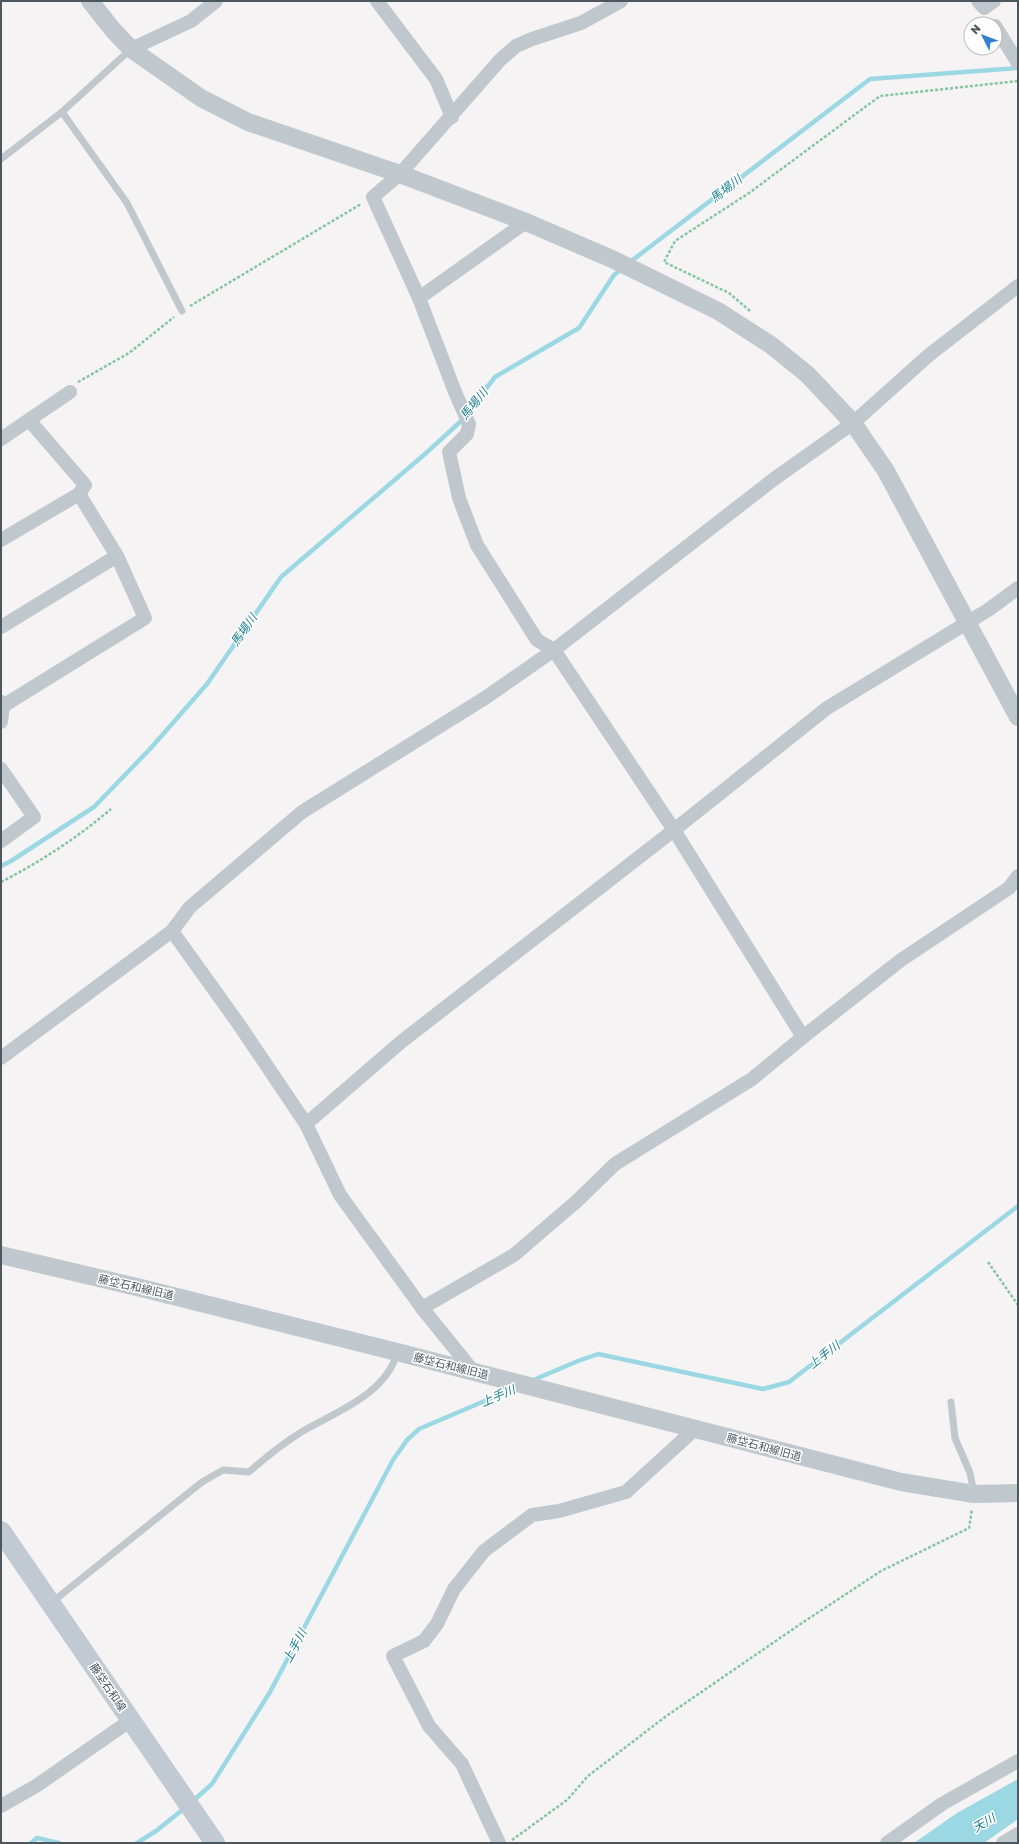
<svg xmlns="http://www.w3.org/2000/svg" width="1019" height="1844" viewBox="0 0 1019 1844" font-family="'Golos Text','Noto Sans JP',sans-serif">
<rect width="100%" height="100%" fill="#f5f3f3"/>
<path fill="#9bd8e3" d="M1018 1779V1819L984 1843H914L957 1813Z"/>
<g fill="none" stroke-linecap="round" stroke-linejoin="round">
<g stroke="#9bd8e3" stroke-width="4.5">
<path d="M630 262 870 79 1018 68"/>
<path d="M1 866 11 861 94 807 150 749 207 684 281 577 425 454 460 422 495 377 579 328 614 275 623 268"/>
<path d="M531 1381 578 1361 598 1354 763 1389 789 1382 1018 1206"/>
<path d="M193 1801 212 1784 270 1692 393 1460 407 1440 419 1429 515 1388"/>
<path d="M31 1843 37 1838 59 1843"/>
<path d="M137 1843 156 1831 186 1807"/>
</g>
<g stroke="#84c6a2" stroke-width="2.5" stroke-dasharray="3 2" stroke-linecap="butt">
<path d="M190 306 361 204"/>
<path d="M750 311 729 293 664 262 675 241 749 193 880 96 1018 81"/>
<path d="M78 382 129 353 174 317"/>
<path d="M1 882C40 862 77 838 111 809"/>
<path d="M988 1262 1018 1305"/>
<path d="M512 1840 567 1800 588 1776 665 1717 799 1625 881 1571 969 1528 972 1509"/>
</g>
<g stroke="#c1c8cd" stroke-width="7">
<path d="M62 112 127 203 182 311"/>
<path d="M1 159 62 112 131 49"/>
<path d="M951 1402 955 1438 970 1473 974 1493"/>
<path d="M51 1603 202 1482 223 1470 249 1472C266 1457 283 1443 303 1431 336 1412 386 1394 397 1353"/>
</g>
<g stroke="#c1c8cd" stroke-width="14">
<path d="M377 1 436 79 452 117"/>
<path d="M621 1 581 23 532 39 516 46 500 60 400 174 373 197 419 298 455 392 469 424 467 434 449 452 459 498 477 545 537 640 554 650 674 830 803 1037"/>
<path d="M978 1 984 8 994 1"/>
<path d="M995 26 1018 63"/>
<path d="M131 49 191 21 216 1"/>
<path d="M419 298 526 222"/>
<path d="M1 439 70 392"/>
<path d="M1 540 79 494 85 485 29 420"/>
<path d="M1 627 117 556"/>
<path d="M1 702 3 706 1 722"/>
<path d="M3 706 145 618 117 556 79 494"/>
<path d="M1 769 34 817 1 841"/>
<path d="M172 931 238 1023 306 1124 340 1195 422 1308 473 1371"/>
<path d="M1 1058 172 931 190 907 302 812 485 698 554 650 774 479 853 423 929 355 1018 286"/>
<path d="M306 1124 401 1042 674 830 827 708 988 610 1018 588"/>
<path d="M422 1308 514 1255 577 1201 615 1164 752 1079 803 1037 901 960 1009 888 1018 876"/>
<path d="M1 1806 36 1786 131 1720"/>
<path d="M499 1843 462 1764 429 1726 393 1656 424 1641 437 1624 454 1589 484 1551 532 1515 559 1511 626 1492 695 1429"/>
<path d="M887 1843 942 1804 1018 1761"/>
<path d="M1003 1843 1018 1834"/>
</g>
<g stroke="#c1c8cd" stroke-width="18">
<path d="M90 1 113 30 131 49 201 98 248 122 400 174 526 222 612 259 718 311 771 345 808 375 853 423 886 471 1018 717"/>
<path d="M1 1255 141 1288 397 1352 901 1482 974 1494 1018 1493"/>
</g>
<path stroke="#c1cad2" stroke-width="20" d="M1 1531 215 1843"/>
</g>
<g text-anchor="middle" stroke-width="3" stroke-linejoin="round" paint-order="stroke">
<g font-size="11" fill="#4d575e" stroke="#fff">
<text transform="translate(136 1287) rotate(13)" y="4">藤垈石和線旧道</text>
<text transform="translate(451 1366) rotate(14)" y="4">藤垈石和線旧道</text>
<text transform="translate(764 1447) rotate(15)" y="4">藤垈石和線旧道</text>
<text transform="translate(108 1687) rotate(56)" y="4">藤垈石和線</text>
</g>
<g font-size="12" font-style="italic" fill="#1e8091" stroke="#fff">
<text transform="translate(726 189) rotate(-38)" y="4">馬場川</text>
<text transform="translate(474 404) rotate(-51)" y="4">馬場川</text>
<text transform="translate(244 630) rotate(-55)" y="4">馬場川</text>
<text transform="translate(824 1355) rotate(-38)" y="4">上手川</text>
<text transform="translate(498 1396) rotate(-23)" y="4">上手川</text>
<text transform="translate(295 1646) rotate(-62)" y="4">上手川</text>
<text transform="translate(984 1823) rotate(-31)" y="4">天川</text>
</g>
</g>
<rect width="1019" height="1844" fill="none" stroke="#4d575e" stroke-width="4"/>
<g transform="translate(983 36) rotate(312)"><circle r="19" fill="#ffffff" stroke="#b8bcbf"/>
<path d="M0-3L7 15L0 10L-7 15Z" fill="#3280d0"/>
<text y="-6" font-size="11" font-weight="bold" text-anchor="middle" fill="#4d575e">N</text>
</g>
</svg>
